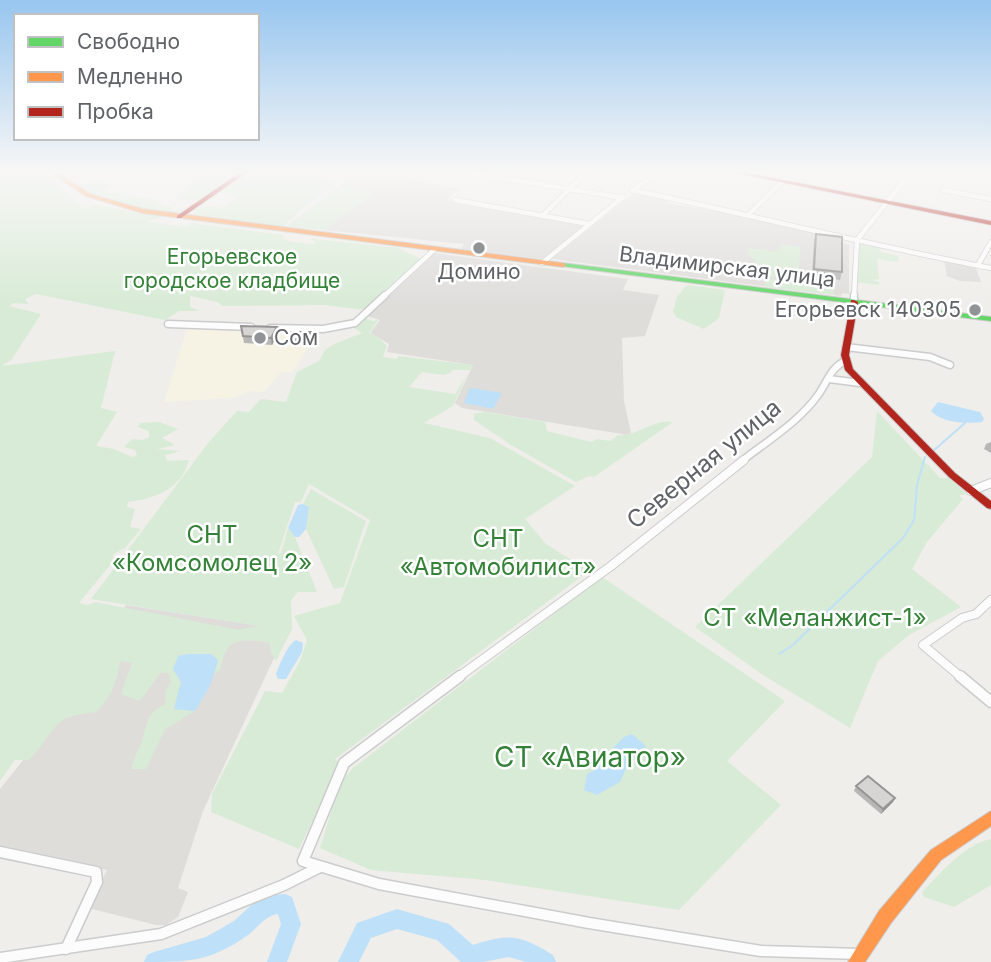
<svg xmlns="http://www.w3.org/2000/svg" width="991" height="962" viewBox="0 0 991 962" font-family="Inter,sans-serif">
<rect width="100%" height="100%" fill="#efeeea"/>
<path fill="#f7f3e4" d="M187 329H283L320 331 292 372H281L264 392 250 391 233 398 164 402Z"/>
<g fill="#dfddda">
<path d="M301 171H379L376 174 461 188 447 200 584 225 542 259 461 249 464 244 324 230 373 194 356 187 358 180Z"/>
<path d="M634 193 668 200 666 203 752 217 840 237 836 241 849 245V294L842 293 841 296 552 259Z"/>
<path d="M434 253 628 279 623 290 659 295 645 336 622 338 624 401 631 433 628 435 462 408 455 403 473 365 387 352 389 344 370 333 380 320 367 316Z"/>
<path d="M944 260 975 266 981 282 960 281 947 276Z"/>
<path d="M126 605 287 630 203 811 178 888 188 892 178 917 166 925H156L88 908 107 870 0 848V789L36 744 83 662Z"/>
</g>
<g fill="#d8ebd6">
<path d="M0 171H42L83 208 96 205 162 217 146 222 186 227 192 223 283 235V239C291 242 308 245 316 243L311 239H315L398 248 421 259 366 310 324 305 223 306 217 302 190 296V307L200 311H179L165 320 36 294 25 299 28 304 14 303 9 306 41 314 12 359 2 366 115 351 101 408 117 412 96 446 114 449 132 457 137 456 135 450 124 447 132 439 143 440 149 437V431L138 427 140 423 159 422 178 429 162 438 175 445 157 449 181 451 165 455 167 461 189 460C182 488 155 499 128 502L127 507 135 509 130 527 141 529 125 548 114 554 111 564 79 603 87 605 95 602 239 630 259 626 91 599 208 443 237 411 249 412 261 399 286 402 297 372 319 361 325 350 334 344 362 333 354 328 365 318 373 321 379 319 369 333 379 338 387 346 383 357 397 359 399 356 473 365 470 370H452L450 373 443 375 422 372 409 387 455 394 467 375 453 406 424 423 490 438 575 486 525 519 546 544 589 571 335 759 340 765 299 849 211 812 212 794 265 691 282 693 300 661 307 640 294 616 340 603 370 520 309 484 301 502H295L278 554 281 553 288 528 295 537 317 592H298L291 600 292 629 276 661 271 653 270 643C254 640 231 635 224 655 221 663 223 669 214 674L218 660 211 654H188L173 669 181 682 174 709 195 711 165 729 146 769H131C134 759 138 750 142 741 148 723 146 712 166 704L165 693 171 682 168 672 160 673 140 701 121 694 132 663 120 661C117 682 111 697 96 712 49 716 58 730 29 760H15L0 781Z"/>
<path d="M204 171 240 172 199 200 179 201 180 200 177 199Z"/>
<path d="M248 171H294L338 182 304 207 283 227 195 214 194 210 208 206 223 208 238 198 222 190Z"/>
<path d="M348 179 358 180 356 187 373 194 324 230 287 226Z"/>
<path d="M99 181 113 185 103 191 110 194 116 192 158 201 161 203 158 205 169 207 177 203 169 210 176 211 188 207C161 224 100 200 75 185Z"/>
<path d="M859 242 878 246 881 252 898 256 899 262 877 259 879 279 872 280 879 282V285L856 282Z"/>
<path d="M780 244 801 247 797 280 752 274 755 260 747 254 748 248 778 251Z"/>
<path d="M765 278 827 287 833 289 834 295 765 287Z"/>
<path d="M687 285 725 290 719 318 704 329 676 317 673 311 677 297Z"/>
<path d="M877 411 940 478H949L967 494 959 495 963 499 927 542 912 569 961 607 909 635 878 661 850 728 763 675 695 627 872 457Z"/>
<path d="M484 412 545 422 547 431 591 442 597 439 610 441 618 435C637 437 655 418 673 422L594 477 590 476 576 482 511 445 474 420V414Z"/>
<path d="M311 489 366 521 344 587 334 589 306 529 309 507 303 504Z"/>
<path d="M602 577 785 701 727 761 781 805 679 910 485 880 371 870 320 848 340 783 353 768Z"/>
<path d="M991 839V885L954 907 924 897 922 892C941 873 964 844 991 839Z"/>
</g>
<g fill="#bfe0f9">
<path d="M469 389 472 388 502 393 493 409 464 403Z"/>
<path d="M938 402 980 412 984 419 982 422C966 424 942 423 931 411Z"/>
<path d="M303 504 309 507 306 529 299 537H295L288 528 298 505Z"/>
<path d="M296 640 303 643 302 652 286 679H278L276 674C280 664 287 645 296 640Z"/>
<path d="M188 654H211L218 660 210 686 195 711 174 709 181 682 173 669 178 656Z"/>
<path d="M632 734 646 746 629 762 620 782 597 795 584 790 587 774 599 768V762L624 737Z"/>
</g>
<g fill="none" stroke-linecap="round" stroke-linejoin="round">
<g stroke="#bfe0f9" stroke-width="2">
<path d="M582 174 584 171"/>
<path d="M574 181 581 175"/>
<path d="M570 184 572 182"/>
<path d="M933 451 965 423"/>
<path d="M779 654 793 645 903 538 914 520 917 485 925 457"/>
</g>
<g fill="#bfe0f9" fill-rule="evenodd">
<path d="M285 894 292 897 301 924 287 962H267L281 924 278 914C264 916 259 927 248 935 210 962 188 962 144 962L147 955 154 952 206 937 234 921 258 899 265 896Z"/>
<path d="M397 909 449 924 473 945C510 933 520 935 553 955L556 962H526L509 957 483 962H461L437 940 397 929 371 938 359 962H338L357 923Z"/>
</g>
<g stroke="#cbcccc" stroke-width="6">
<g id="street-far3">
<path d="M459 171 623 198"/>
<path d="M632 190C752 215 871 246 991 268"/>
<path d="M633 190 661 171"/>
<path d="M943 190 991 199"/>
<path d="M455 200 589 224"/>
<path d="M749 214 793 171"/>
<path d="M542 216 588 171"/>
<path d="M542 263 623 197"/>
<path d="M978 265 991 242"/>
<path d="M383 297 435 249"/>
<path d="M854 297 857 240 907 177 908 171"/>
</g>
</g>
<g stroke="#cbcccc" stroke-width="9">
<g id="street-far2">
<path d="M854 295V302"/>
<path d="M168 324 251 327"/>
<path d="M270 328 323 329 355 323 385 295"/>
<path d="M846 347 930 357 950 365"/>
<path d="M829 379 860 383"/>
<path d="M742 461C767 441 799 422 818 395 827 383 830 368 845 361"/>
</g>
</g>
<g stroke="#cbcccc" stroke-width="10">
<g id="street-far1">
<path d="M971 491 991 483"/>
<path d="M457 678 611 566 744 460"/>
<path d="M962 678 923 645 962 618 976 614 991 600"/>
</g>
</g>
<g stroke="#cbcccc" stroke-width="13">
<g id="street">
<path d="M460 676 344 763 303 861 379 884 589 923 761 951 860 954"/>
<path d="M960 676 991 702"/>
<path d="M0 852 96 872 97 882 66 949"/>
<path d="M0 958 161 934 284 885 320 867"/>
</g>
</g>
<g stroke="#cacacb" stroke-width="2">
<path id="fast" d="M563 263 991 317V321L561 266V264Z"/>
</g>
<g stroke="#cacacb" stroke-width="2">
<g id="slow">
<path d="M48 171H55L90 194 143 209 563 263 566 265 563 267 142 213 86 196Z"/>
<path d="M991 811V826L941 860 891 923 865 962H848L879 911 931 850Z"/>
</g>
</g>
<g stroke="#cacacb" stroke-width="2">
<g id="jam">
<path d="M242 171H249L181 218H177V216Z"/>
<path d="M726 171H738L991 221V225Z"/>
<path d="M851 300H854L858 302 849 355 853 369 955 473 991 501V509L987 508 949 477 845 370 841 355Z"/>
</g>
</g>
<use href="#street-far3" stroke="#fdfcfc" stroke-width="4.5"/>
<use href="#street-far2" stroke="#fdfcfc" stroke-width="6"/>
<use href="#street-far1" stroke="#fdfcfc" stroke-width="8"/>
<use href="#street" stroke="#fdfcfc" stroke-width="10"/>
<use href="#fast" fill="#63d668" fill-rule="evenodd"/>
<use href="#slow" fill="#ff974d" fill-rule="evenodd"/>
<use href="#jam" fill="#b3261e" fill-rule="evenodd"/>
</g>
<g fill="#b8b7b5">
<path d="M816 234 842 272 840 280 812 276 814 241Z"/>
<path d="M241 326 277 327 278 333 272 345 244 343Z"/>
<path d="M311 332V336L308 344H296V340Z"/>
<path d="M991 442V453L984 449 986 444Z"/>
<path d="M856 786 895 798 893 802 881 814 854 791Z"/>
</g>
<g fill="#969594">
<path d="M277 327 278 333 272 345 271 338Z"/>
<path d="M311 332V336L308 344 307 340Z"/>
<path d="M895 798 893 802 881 814 883 809Z"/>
</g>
<g fill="#d6d5d3" stroke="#969594" stroke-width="2">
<path d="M816 234 842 237V272L814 269Z"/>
<path d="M241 326 277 327 271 338 243 336Z"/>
<path d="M300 332H311L307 340H296Z"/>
<path d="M868 776 895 798 883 809 856 786Z"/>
</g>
<linearGradient id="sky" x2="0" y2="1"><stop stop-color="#97c6ef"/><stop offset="0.56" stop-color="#f8f7f6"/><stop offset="1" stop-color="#f8f7f6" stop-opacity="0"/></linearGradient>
<rect width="991" height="306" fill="url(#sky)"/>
<g fill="#919496" stroke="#fff" stroke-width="2.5">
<circle cx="479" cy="248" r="7"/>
<circle cx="975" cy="310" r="7"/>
<circle cx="260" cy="338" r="7"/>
</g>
<g text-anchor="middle" stroke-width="5" stroke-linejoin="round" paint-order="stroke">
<g font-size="21" fill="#348238" stroke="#fff">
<text x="232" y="264">Егорьевское<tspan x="232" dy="24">городское кладбище</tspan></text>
</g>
<g font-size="21" fill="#5f6368" stroke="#fff">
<text transform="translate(727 267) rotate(7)" y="7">Владимирская улица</text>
</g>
<g font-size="21" fill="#5f6368" stroke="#fff">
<text x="479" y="279">Домино</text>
<text x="961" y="317" text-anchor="end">Егорьевск 140305</text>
<text x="274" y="345" text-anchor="start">Сом</text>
</g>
<g font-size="24" fill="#5f6368" stroke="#fff">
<text transform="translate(704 464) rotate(-39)" y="8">Северная улица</text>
</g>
<g font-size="24" fill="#348238" stroke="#fff">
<text x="212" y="543">СНТ<tspan x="212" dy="28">«Комсомолец 2»</tspan></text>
<text x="498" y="547">СНТ<tspan x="498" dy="28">«Автомобилист»</tspan></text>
<text x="815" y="626">СТ «Меланжист-1»</text>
</g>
<g font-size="28" fill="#348238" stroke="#fff">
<text x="590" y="767">СТ «Авиатор»</text>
</g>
</g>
<rect x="14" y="14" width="245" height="126" fill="#ffffff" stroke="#bfc1c3" stroke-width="2"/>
<rect x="28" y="37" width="35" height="10" fill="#63d668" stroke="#bfc1c3" stroke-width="2"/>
<text x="77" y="49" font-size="21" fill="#5f6368">Свободно</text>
<rect x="28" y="72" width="35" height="10" fill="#ff974d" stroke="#bfc1c3" stroke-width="2"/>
<text x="77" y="84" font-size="21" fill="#5f6368">Медленно</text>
<rect x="28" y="107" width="35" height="10" fill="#b3261e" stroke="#bfc1c3" stroke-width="2"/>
<text x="77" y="119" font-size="21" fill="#5f6368">Пробка</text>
</svg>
